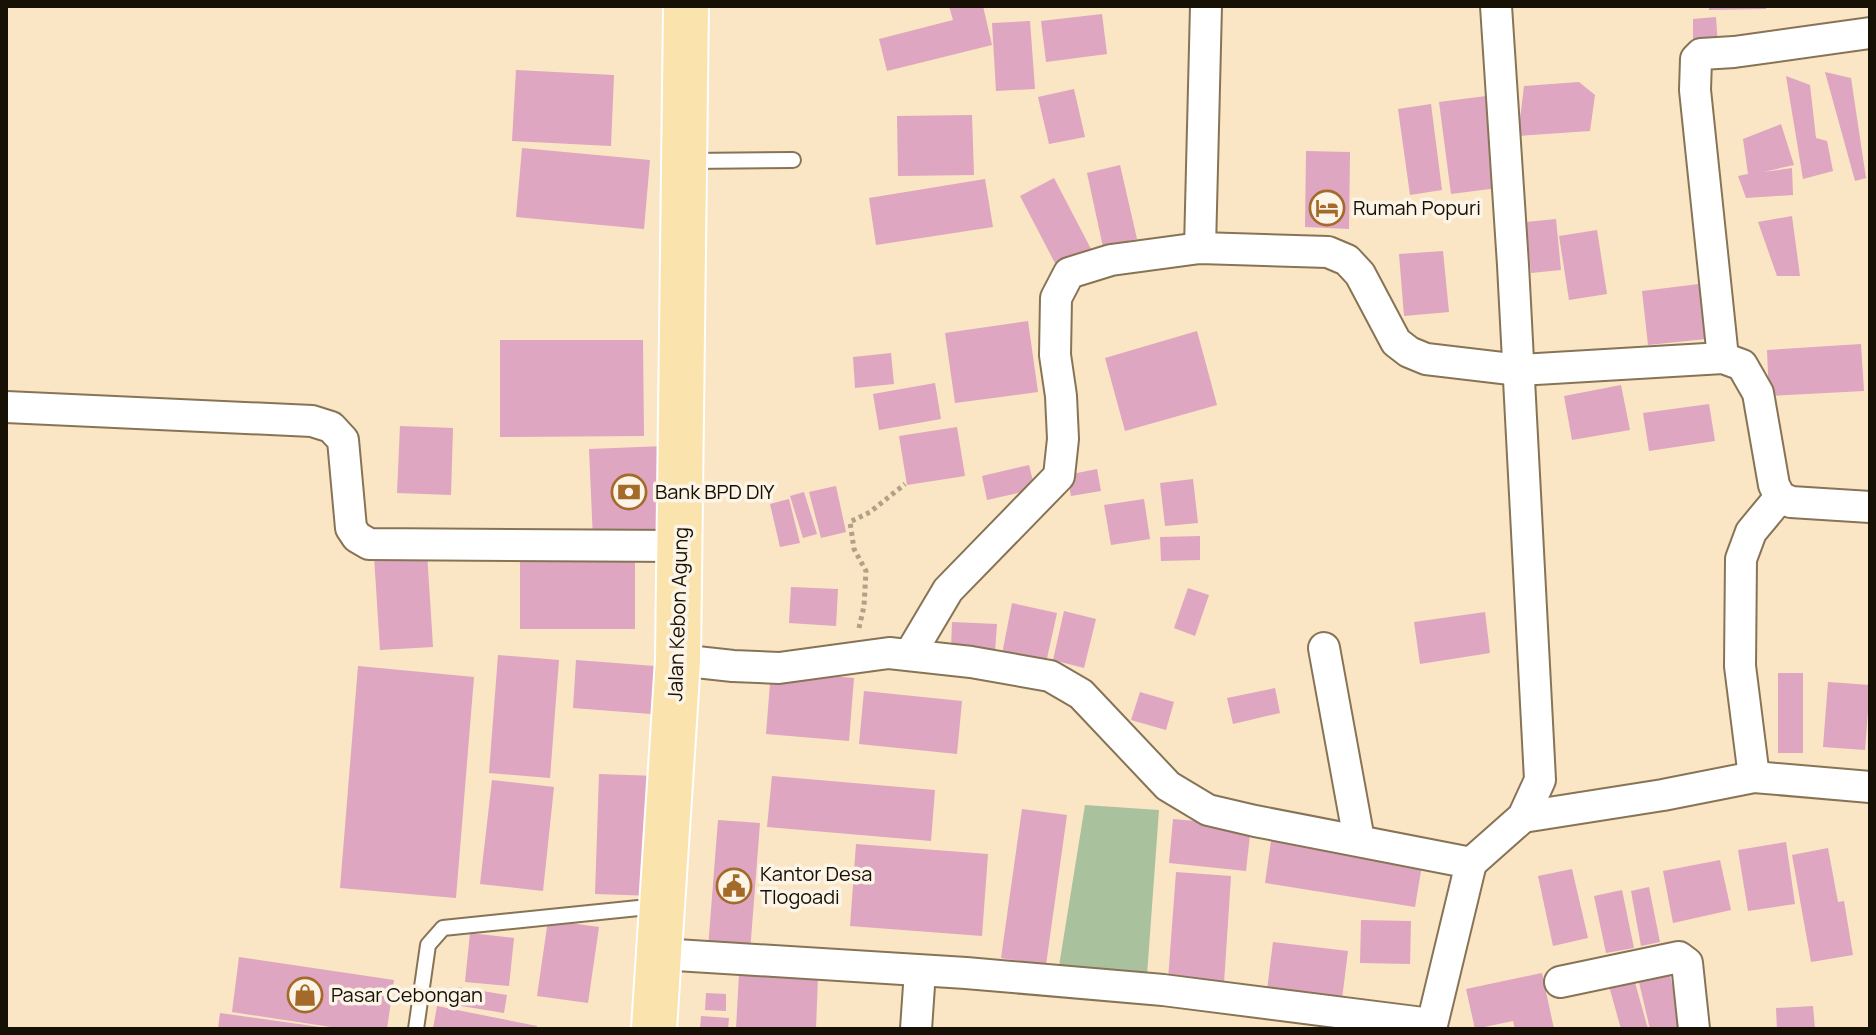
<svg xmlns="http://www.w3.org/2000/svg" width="1876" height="1035" viewBox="0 0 1876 1035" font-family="Manrope,sans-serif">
<rect width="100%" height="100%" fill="#fae5c4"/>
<path fill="#aac19e" d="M1085 805 1159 810 1147 975 1059 966Z"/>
<g fill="#dea6c1">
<path d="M949 6H983L992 45 887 71 879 39 953 20Z"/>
<path d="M1709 6H1766V9L1709 10Z"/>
<path d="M1102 14 1107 54 1046 62 1041 21Z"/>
<path d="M1716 17 1719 61 1693 53V19Z"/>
<path d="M1030 21 1035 89 996 91 992 23Z"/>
<path d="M516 70 614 75 611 146 512 141Z"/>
<path d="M1825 72 1851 78 1866 178 1855 181Z"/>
<path d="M1786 76 1810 85 1816 138 1827 141 1833 171 1803 179Z"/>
<path d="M1579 82 1595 95 1590 131 1518 136 1524 86Z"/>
<path d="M1074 89 1085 137 1049 144 1038 97Z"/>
<path d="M1486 96 1498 188 1451 194 1439 102Z"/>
<path d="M1431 104 1442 190 1410 195 1398 109Z"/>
<path d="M972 115 974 175 898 176 897 116Z"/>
<path d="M1781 124 1794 165 1763 172 1792 168 1793 195 1746 198 1738 176 1748 174 1743 139Z"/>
<path d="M522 148 650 160 644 229 516 217Z"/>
<path d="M1306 151 1350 152 1349 229 1305 227Z"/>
<path d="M1120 165 1137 239 1103 247 1087 173Z"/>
<path d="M1054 178 1091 249 1057 267 1020 196Z"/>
<path d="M985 179 993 227 876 245 869 198Z"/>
<path d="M1792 216 1800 276H1777L1758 222Z"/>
<path d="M1556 219 1561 270 1531 273 1526 222Z"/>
<path d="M1597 230 1607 294 1569 300 1559 236Z"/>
<path d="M1443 251 1449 312 1404 316 1399 254Z"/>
<path d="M1699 284 1706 339 1648 345 1642 291Z"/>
<path d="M1028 321 1038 392 955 403 945 333Z"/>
<path d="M1197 331 1217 405 1125 431 1105 358Z"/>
<path d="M500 340H643L644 436 500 437Z"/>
<path d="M1861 344 1864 391 1769 396 1767 350Z"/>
<path d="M891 353 894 384 855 388 853 357Z"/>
<path d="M935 383 941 419 879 430 873 394Z"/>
<path d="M1621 385 1630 430 1572 440 1564 396Z"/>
<path d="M1709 404 1715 441 1649 451 1643 413Z"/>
<path d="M400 426 453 428 451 495 397 493Z"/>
<path d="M957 427 965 476 907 485 899 436Z"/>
<path d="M665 446 670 536 593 539 589 449Z"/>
<path d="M1029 465 1035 489 987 500 982 476Z"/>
<path d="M1097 469 1101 491 1071 496 1067 475Z"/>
<path d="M1193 479 1198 523 1165 526 1160 483Z"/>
<path d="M836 486 846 532 821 538 809 492Z"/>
<path d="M804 492 817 534 803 538 790 496Z"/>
<path d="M789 499 800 543 780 547 770 504Z"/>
<path d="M1144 499 1150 539 1111 545 1104 505Z"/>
<path d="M1200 536V560L1161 561 1160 537Z"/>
<path d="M427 552 433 647 380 650 374 556Z"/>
<rect x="520" y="558" width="115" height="71"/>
<path d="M791 587 838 589 836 626 789 623Z"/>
<path d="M1188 588 1209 595 1195 636 1174 628Z"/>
<path d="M1012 603 1057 613 1046 663 1002 654Z"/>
<path d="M1064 611 1096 619 1084 668 1053 660Z"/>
<path d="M1485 612 1490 653 1420 664 1414 622Z"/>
<path d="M952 622 997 624 995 652 951 650Z"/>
<path d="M498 655 559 660 550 778 489 773Z"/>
<path d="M576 660 668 667 664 715 573 708Z"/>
<path d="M358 666 474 677 456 898 340 888Z"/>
<path d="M771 671 854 678 849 741 766 734Z"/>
<rect x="1778" y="673" width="25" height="80"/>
<path d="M1828 682 1870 685 1865 750 1823 747Z"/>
<path d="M1275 688 1280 713 1233 724 1227 698Z"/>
<path d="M864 691 962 701 957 754 859 744Z"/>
<path d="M1140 692 1174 702 1166 730 1131 720Z"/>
<path d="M599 774 658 776 654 896 595 894Z"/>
<path d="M772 776 935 790 931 841 767 827Z"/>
<path d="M492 780 554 787 543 891 480 884Z"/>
<path d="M1022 809 1067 815 1046 965 1001 958Z"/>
<path d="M1173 819 1251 826 1246 871 1169 863Z"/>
<path d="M718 820 760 823 750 952 708 948Z"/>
<path d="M1271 841 1422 865 1415 907 1265 883Z"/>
<path d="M1786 842 1795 904 1748 911 1738 850Z"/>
<path d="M856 844 988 854 982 936 850 926Z"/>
<path d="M1828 848 1838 902 1844 901 1853 955 1811 962 1792 855Z"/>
<path d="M1720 860 1731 910 1673 923 1663 871Z"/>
<path d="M1572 869 1588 938 1553 946 1538 876Z"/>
<path d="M1176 872 1231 876 1224 983 1168 980Z"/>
<path d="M1649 887 1660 942 1641 946 1631 891Z"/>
<path d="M1622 890 1634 948 1606 953 1594 896Z"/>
<path d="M548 920 599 927 588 1003 537 996Z"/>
<path d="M1361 920 1411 921 1410 964 1360 963Z"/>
<path d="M470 933 514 938 509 986 465 982Z"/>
<path d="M1273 942 1348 951 1342 999 1267 990Z"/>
<path d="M239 957 394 980 387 1029H344L232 1012Z"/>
<path d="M1669 971 1683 1029H1650L1638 978Z"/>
<path d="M739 973 818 976 816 1029H736Z"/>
<path d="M1542 973 1554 1029H1515L1513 1021 1475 1029 1466 989Z"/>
<path d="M1634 979 1648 1029H1621L1609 986Z"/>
<path d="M457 987 507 995 504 1013 455 1005Z"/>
<path d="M706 993 726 994V1011L705 1010Z"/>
<path d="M437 1006 537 1026 536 1029H433Z"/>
<path d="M1813 1006 1815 1029H1777L1776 1008Z"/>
<path d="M220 1013 320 1027V1029H218Z"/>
<path d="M701 1016 729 1018 728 1029H700Z"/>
</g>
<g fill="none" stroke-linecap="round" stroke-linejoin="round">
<g stroke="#877456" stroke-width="18">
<g id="lane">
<path d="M689 161 793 160"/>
<path d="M416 1029 428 945 443 928 658 906"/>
</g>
</g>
<g stroke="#877456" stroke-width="34">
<g id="street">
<path d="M1200 248 1206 6"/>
<path d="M1723 358 1695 90 1696 59 1701 54 1734 52 1870 33"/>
<path d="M6 407 312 421 331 427 343 440 351 528 357 537 369 544 680 546"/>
<path d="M1324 648 1359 840"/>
<path d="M910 654 948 590 1059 476 1063 439 1061 396 1055 355 1056 298 1069 273 1111 260 1200 248 1328 252 1347 260 1360 274 1396 342 1409 352 1426 359 1519 370 1723 358 1742 365 1758 393 1774 485 1780 497 1791 502 1870 507"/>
<path d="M678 660 733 666 779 668 889 653 971 662 1050 676 1081 694 1168 786 1208 810 1255 821 1471 863 1523 817 1540 780 1513 265 1496 6"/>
<path d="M1754 777 1740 666 1741 559 1751 532 1780 497"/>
<path d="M1523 817 1663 795 1754 777 1870 787"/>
<path d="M660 954 966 973 1163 990 1431 1024"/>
<path d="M1560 982 1679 957 1687 963 1694 1029"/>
<path d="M916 1029 920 971"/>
<path d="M1431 1029 1471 863"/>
</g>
</g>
<g stroke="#fff" stroke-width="48">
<path id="primary" d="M654 1029 678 660 686 6"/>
</g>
<path stroke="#b2a187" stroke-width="5" stroke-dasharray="4 4" stroke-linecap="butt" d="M859 628 864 606 866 571 854 549 850 522 870 512 905 484"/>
<use href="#lane" stroke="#fff" stroke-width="14"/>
<use href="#street" stroke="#fff" stroke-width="30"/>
<use href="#primary" stroke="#fbe3ad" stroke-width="44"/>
</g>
<defs>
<g id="hotel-ring" transform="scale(1.8)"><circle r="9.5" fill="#fcf4e7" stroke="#a46a29" stroke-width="1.5"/><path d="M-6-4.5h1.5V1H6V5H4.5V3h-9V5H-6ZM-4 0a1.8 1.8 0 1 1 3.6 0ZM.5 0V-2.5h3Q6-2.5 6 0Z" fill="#a46a29"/></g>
<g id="bank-ring" transform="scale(1.8)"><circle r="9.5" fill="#fcf4e7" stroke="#a46a29" stroke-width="1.5"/><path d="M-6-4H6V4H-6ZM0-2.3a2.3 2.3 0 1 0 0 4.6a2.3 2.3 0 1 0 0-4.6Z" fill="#a46a29"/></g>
<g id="civic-ring" transform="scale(1.8)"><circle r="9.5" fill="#fcf4e7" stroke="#a46a29" stroke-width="1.5"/><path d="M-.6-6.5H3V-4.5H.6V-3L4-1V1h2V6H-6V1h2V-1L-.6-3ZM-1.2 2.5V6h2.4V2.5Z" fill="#a46a29"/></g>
<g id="shop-ring" transform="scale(1.8)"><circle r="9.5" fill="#fcf4e7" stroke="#a46a29" stroke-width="1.5"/><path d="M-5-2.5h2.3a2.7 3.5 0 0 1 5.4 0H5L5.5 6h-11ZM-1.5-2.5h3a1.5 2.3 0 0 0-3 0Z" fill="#a46a29"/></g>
</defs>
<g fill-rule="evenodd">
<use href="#hotel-ring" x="1327" y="208"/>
<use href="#bank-ring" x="629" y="492"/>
<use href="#civic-ring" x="734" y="886"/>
<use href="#shop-ring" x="305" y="995"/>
</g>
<g text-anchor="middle" stroke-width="7" stroke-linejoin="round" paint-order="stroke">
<g font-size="20" fill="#171005" stroke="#fcf4e7" text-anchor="start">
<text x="1353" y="215">Rumah Popuri</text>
<text x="655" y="499">Bank BPD DIY</text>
<text x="760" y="881">Kantor Desa<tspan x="760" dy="23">Tlogoadi</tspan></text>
<text x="331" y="1002">Pasar Cebongan</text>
</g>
<g font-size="20" fill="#171005" stroke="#fcf4e7">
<text transform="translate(678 614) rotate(-88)" y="7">Jalan Kebon Agung</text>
</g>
</g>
<rect width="1876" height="1035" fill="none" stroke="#171005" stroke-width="16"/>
</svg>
